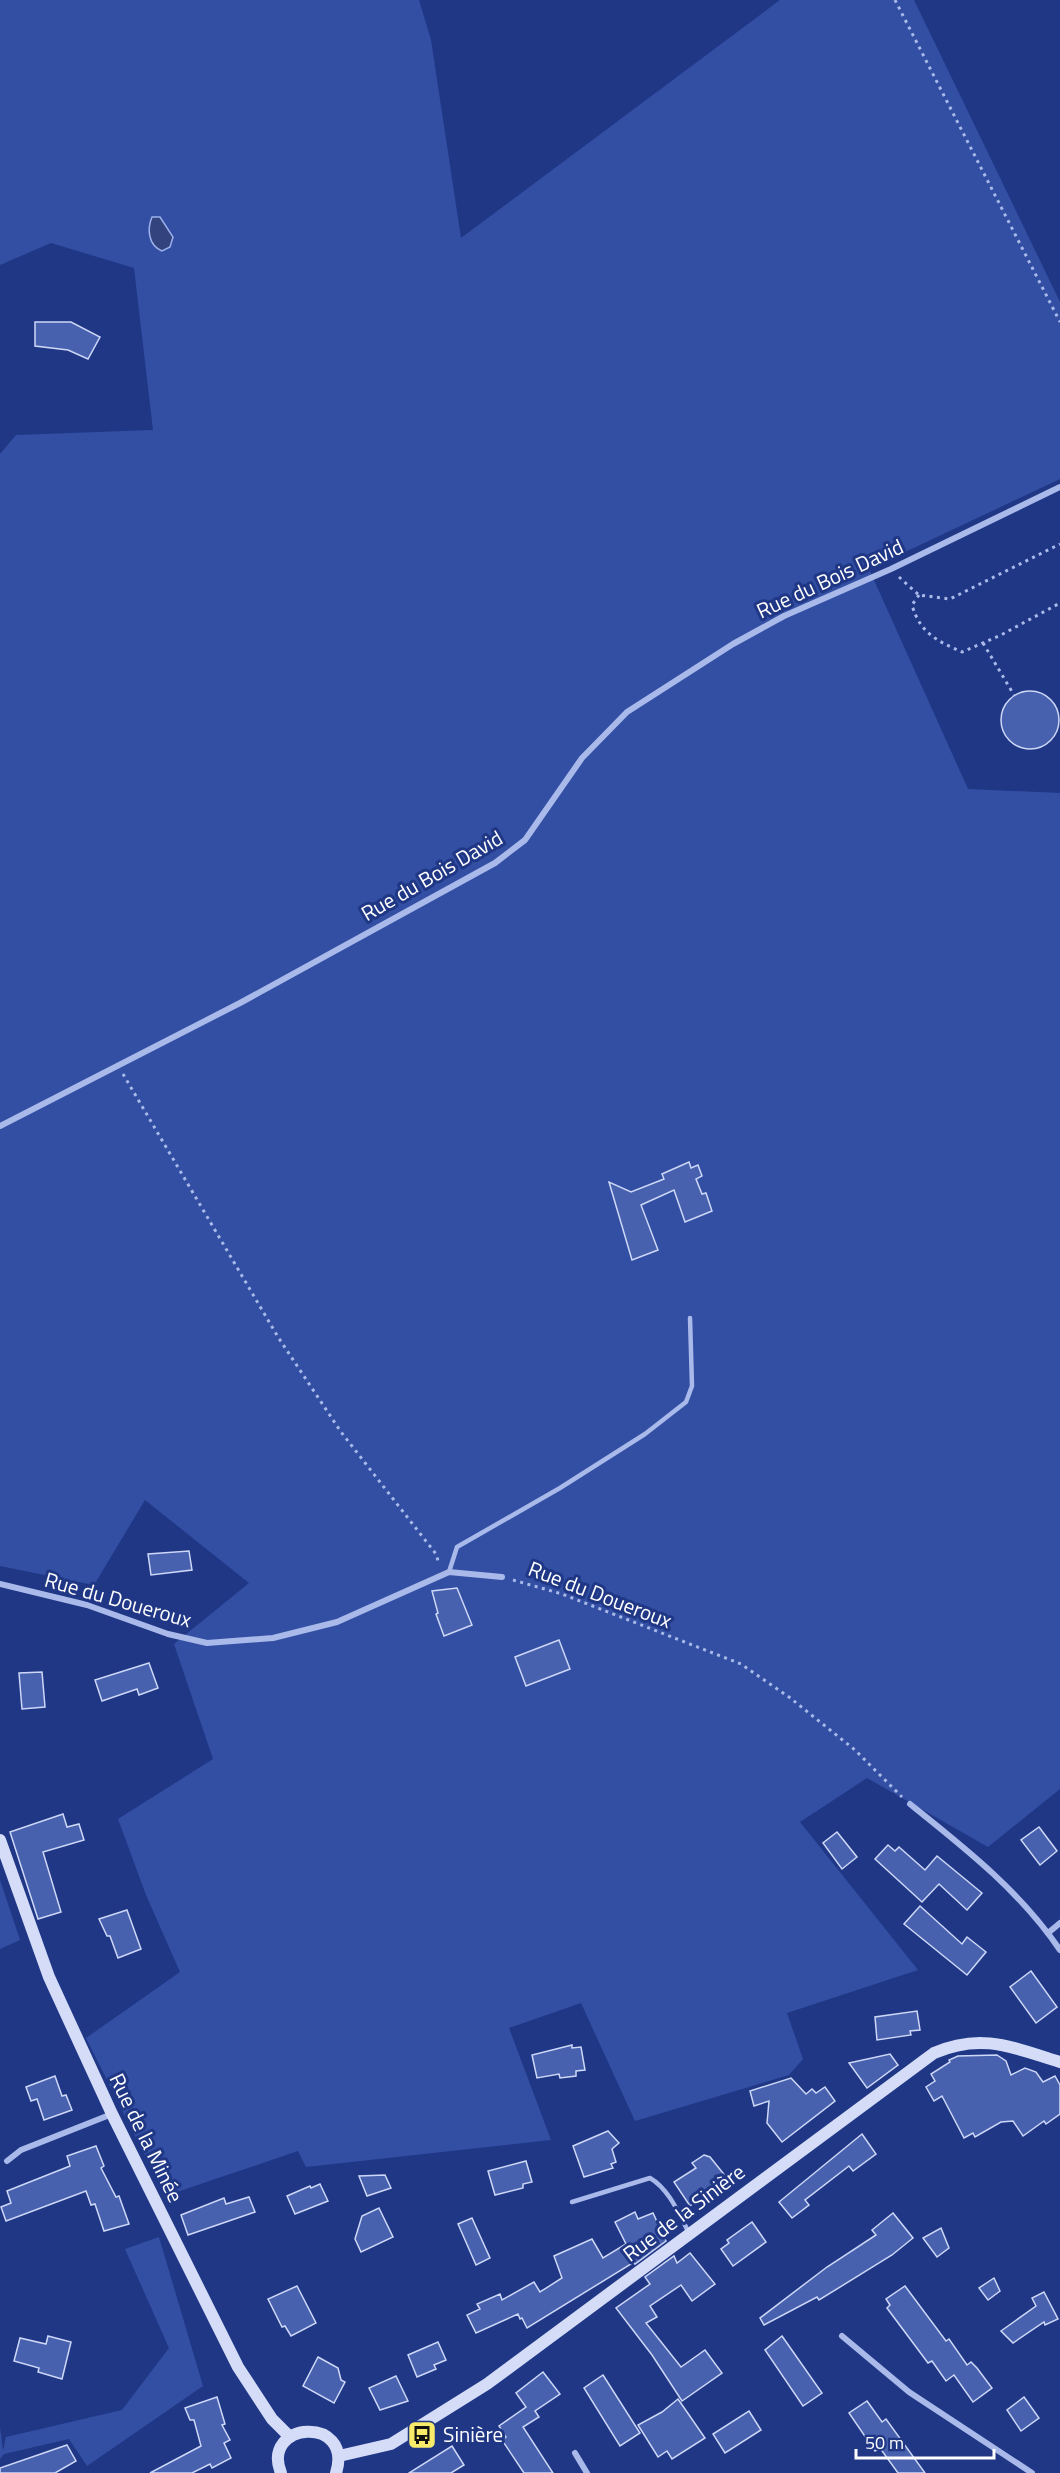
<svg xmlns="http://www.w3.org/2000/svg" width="1060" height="2473" viewBox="0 0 1060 2473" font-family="'Titillium Web',sans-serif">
<rect width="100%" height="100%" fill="#203786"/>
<g fill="#334fa3">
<path d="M0 0H419L431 40 461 238 780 0H914L1060 302V479L869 569 968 789 1060 793V1789L988 1847 867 1778 800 1822 918 1970 787 2013 803 2059 789 2075 635 2121 581 2003 509 2028 551 2140 306 2167 298 2151 165 2196 86 2038 180 1972 146 1895 118 1819 213 1759 174 1644 249 1583 145 1500 94 1585 0 1566V454L16 435 153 430 134 268 51 243 0 265Z"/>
<path d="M0 1880 20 1940 0 1949Z"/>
<path d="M159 2237 203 2386 87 2466 69 2439 4 2454 0 2459V2427L3 2451 6 2437 122 2410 169 2348 125 2249Z"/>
</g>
<path fill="#32437e" stroke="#9cb1eb" stroke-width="1.5" d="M152 217H160L173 237 170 247 162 251C148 245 147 229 152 217Z"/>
<g fill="#4861ae" stroke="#cdd7f7" stroke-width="1.5">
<path d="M35 322H71L100 337 88 359 68 350 35 346Z"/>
<circle cx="1030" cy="720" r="29"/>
<path d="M689 1162 691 1168 698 1165 702 1176 696 1179 702 1194 706 1193 712 1211 685 1222 674 1190 641 1205 658 1250 632 1260 609 1182 631 1192 664 1179 662 1174Z"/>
<path d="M189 1551 192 1570 151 1575 148 1554Z"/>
<path d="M457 1588 472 1625 444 1636 436 1614 438 1613 432 1591Z"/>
<path d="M559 1640 570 1669 526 1686 515 1657Z"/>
<path d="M149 1663 158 1688 139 1695 137 1689 102 1701 95 1680Z"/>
<path d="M42 1672 45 1707 22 1709 19 1673Z"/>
<path d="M63 1814 67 1827 79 1824 84 1840 43 1852 61 1912 38 1919 10 1832Z"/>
<path d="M1039 1827 1057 1851 1040 1865 1021 1840Z"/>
<path d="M837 1832 857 1857 842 1869 823 1843Z"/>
<path d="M888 1845 895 1851 899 1847 925 1870 937 1856 982 1893 967 1910 939 1884 922 1902 875 1859Z"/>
<path d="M920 1906 962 1944 967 1937 986 1952 967 1975 904 1924Z"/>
<path d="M127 1910 141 1949 118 1958 110 1936H107L99 1919Z"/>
<path d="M1031 1971 1057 2007 1036 2023 1010 1987Z"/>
<path d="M917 2011 920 2030 910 2031 911 2035 877 2040 875 2017Z"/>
<path d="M572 2045V2048L581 2047 585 2070 576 2071V2076L560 2078 559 2074 537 2078 532 2055Z"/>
<path d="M890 2054 898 2065 867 2088 849 2063Z"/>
<path d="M997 2055 1006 2061 1011 2075 1025 2068 1036 2072 1043 2082 1055 2076 1060 2085V2114L1046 2124 1044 2121 1023 2136 1013 2121 1001 2122 975 2137 973 2133 964 2138 942 2096 934 2101 926 2087 935 2081 931 2074 950 2062 949 2060 958 2056Z"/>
<path d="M55 2076 62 2096 66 2095 72 2110 44 2120 37 2099 31 2101 26 2087Z"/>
<path d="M791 2078 806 2094 812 2089 816 2093 825 2087 835 2101 782 2142 767 2123 769 2101 754 2106 750 2091Z"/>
<path d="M608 2131 619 2143 612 2149 616 2162 611 2164 613 2168 584 2177 573 2146Z"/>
<path d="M862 2134 876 2154 853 2171 849 2166 805 2200 809 2205 792 2218 779 2202Z"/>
<path d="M96 2146 104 2166 101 2168 116 2197 119 2196 129 2224 104 2231 95 2204 91 2205 86 2191 6 2221 1 2207 11 2203 7 2191 70 2166 67 2156Z"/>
<path d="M704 2155 710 2157 731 2183 701 2203 698 2200 690 2206 674 2182 696 2168 692 2163Z"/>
<path d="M526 2161 532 2182 523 2184V2188L495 2195 488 2171Z"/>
<path d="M385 2175 391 2188 367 2196 359 2176Z"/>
<path d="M320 2184 328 2201 295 2214 287 2196 310 2186 311 2188Z"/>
<path d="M249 2197 255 2212 188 2235 181 2215 224 2198 226 2204Z"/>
<path d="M379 2208 393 2237 361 2252 355 2239 362 2216Z"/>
<path d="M635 2212 638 2219 653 2213 666 2241 635 2264 634 2262 527 2328 522 2318 520 2319 518 2314 476 2333 467 2315 480 2309 477 2304 500 2294 502 2300 534 2282 540 2292 562 2278 554 2256 592 2239 603 2258 626 2244 615 2222Z"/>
<path d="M893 2213 913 2238 892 2255 819 2300 817 2297 764 2325 760 2318 827 2267 876 2235 872 2230Z"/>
<path d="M472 2218 490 2258 476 2265 458 2224Z"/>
<path d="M752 2222 766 2242 733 2266 721 2249 729 2243 727 2240Z"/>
<path d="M941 2228 949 2248 937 2257 923 2238Z"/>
<path d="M690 2253 715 2284 692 2301 681 2285 650 2306 657 2317 646 2323 681 2367 705 2350 722 2373 682 2401 652 2355 616 2308 650 2284 645 2277 674 2256 677 2263Z"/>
<path d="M994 2278 1000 2291 988 2300 979 2288Z"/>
<path d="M297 2286 316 2323 291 2336 285 2326 282 2327 268 2299Z"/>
<path d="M905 2286 946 2341 949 2339 967 2365 971 2362 977 2368 992 2388 973 2402 954 2375 946 2381 932 2361 928 2363 887 2308 890 2305 886 2299Z"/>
<path d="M1044 2292 1058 2319 1045 2325 1044 2322 1013 2343 1001 2331 1036 2306 1032 2298Z"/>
<path d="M48 2336 71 2342 62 2379 38 2372 39 2368 14 2361 20 2338 46 2344Z"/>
<path d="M782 2336 822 2393 803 2406 765 2350Z"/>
<path d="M438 2342 446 2360 434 2365 436 2369 417 2377 408 2355Z"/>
<path d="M318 2357 338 2368 341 2380 345 2382 334 2403 303 2386Z"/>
<path d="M543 2372 560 2394 535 2411 539 2417 523 2427 553 2473H524L502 2440 506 2437 499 2426 526 2407 516 2393Z"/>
<path d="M603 2375 640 2433 620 2446 584 2388Z"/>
<path d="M396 2376 408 2401 380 2410 369 2388Z"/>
<path d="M217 2397 225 2424 222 2425 230 2440 224 2443 231 2458 212 2468 210 2464 192 2473H150L201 2446 194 2420H190L185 2408Z"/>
<path d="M1024 2397 1039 2418 1021 2431 1007 2410Z"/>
<path d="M678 2399 705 2438 672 2459 667 2451 658 2457 638 2425 662 2412Z"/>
<path d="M867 2401 882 2422 886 2419 925 2473H898L880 2448 875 2451 849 2413Z"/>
<path d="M749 2411 761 2430 725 2453 713 2434Z"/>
<path d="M67 2445 76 2461 55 2473H0V2468Z"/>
<path d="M452 2446 464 2465 451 2473H409Z"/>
</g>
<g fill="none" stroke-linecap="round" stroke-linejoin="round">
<g stroke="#a8b9ea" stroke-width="3" stroke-dasharray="3 4.5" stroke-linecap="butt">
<path d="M895 0 1060 322"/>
<path d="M899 577 919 595 950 599 1060 544"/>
<path d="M919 595 912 605C920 633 937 641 962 652L1001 635 1060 603"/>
<path d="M983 643 1014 695"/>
<path d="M123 1074 278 1337 341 1432 436 1554 439 1564"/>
<path d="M513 1580 562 1594 741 1664 789 1697 855 1750 902 1797"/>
</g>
<g stroke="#a8b9ea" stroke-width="4.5">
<path d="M449 1572 457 1547 560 1488 645 1434 686 1402 692 1386 690 1318"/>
<path d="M572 2202 650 2178C669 2189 679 2214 689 2233"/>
</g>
<g stroke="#a8b9ea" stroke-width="6">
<path d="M0 1126 240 1003 495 863 525 840 582 758 627 712 733 644 784 616 891 569 1060 487"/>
<path d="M0 1584 87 1605 168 1634 207 1643 273 1638 337 1622 449 1572 502 1577"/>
<path d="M910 1804C965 1848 1020 1891 1060 1950"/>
<path d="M1048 1933 1060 1923"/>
<path d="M7 2161 21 2150 112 2114"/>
<path d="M842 2336 909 2392 1032 2473"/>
<path d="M575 2453 587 2473"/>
</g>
<g stroke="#d4dcf8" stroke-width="12">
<path d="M0 1840 49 1977 112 2114 238 2367 272 2419 290 2437"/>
<path d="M339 2456 391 2444 487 2384 934 2053C982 2032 1014 2048 1060 2062"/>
<path d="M281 2473C260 2421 354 2415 336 2473"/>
</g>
</g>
<defs>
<g id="bus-square" transform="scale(1.5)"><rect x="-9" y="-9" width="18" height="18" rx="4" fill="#f8eb69" stroke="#203786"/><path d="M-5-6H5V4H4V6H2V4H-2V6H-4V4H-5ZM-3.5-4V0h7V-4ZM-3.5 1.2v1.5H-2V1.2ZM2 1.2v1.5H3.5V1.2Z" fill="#111"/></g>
</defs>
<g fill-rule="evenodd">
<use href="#bus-square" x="422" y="2435"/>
</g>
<g text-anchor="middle" stroke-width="6" stroke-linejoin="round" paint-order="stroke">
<g font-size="21" fill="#fff" stroke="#203786">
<text transform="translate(830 579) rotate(-25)" y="7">Rue du Bois David</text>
<text transform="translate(432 876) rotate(-30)" y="7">Rue du Bois David</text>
<text transform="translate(600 1595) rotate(21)" y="7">Rue du Doueroux</text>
<text transform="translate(118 1600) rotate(16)" y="7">Rue du Doueroux</text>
<text transform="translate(146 2138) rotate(64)" y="7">Rue de la Minée</text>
<text transform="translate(684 2213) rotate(-37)" y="7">Rue de la Sinière</text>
</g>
<g font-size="21" fill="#fff" stroke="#203786" text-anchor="start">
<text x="443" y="2442">Sinière</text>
</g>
</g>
<path d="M856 2449v9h138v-9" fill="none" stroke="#ffffff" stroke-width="3"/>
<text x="865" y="2449" font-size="18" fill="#ffffff" stroke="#203786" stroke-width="4.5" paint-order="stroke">50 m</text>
</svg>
